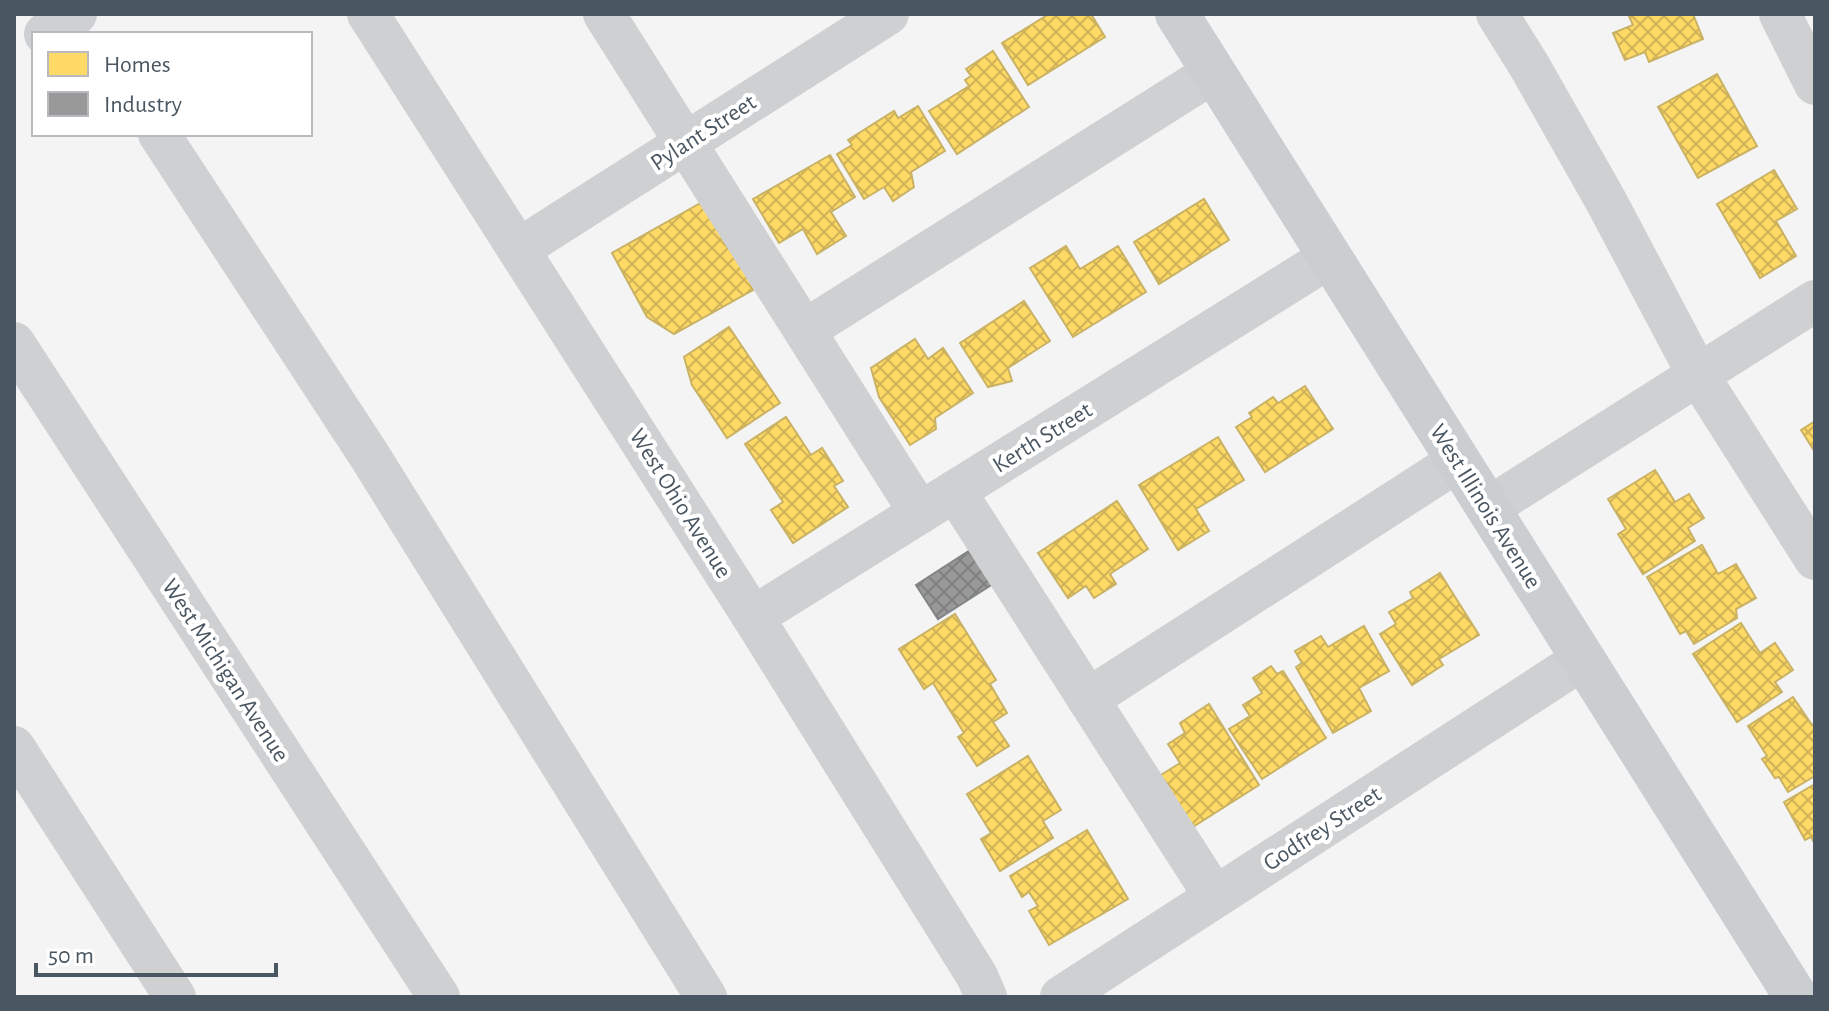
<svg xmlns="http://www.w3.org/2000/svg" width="1829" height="1011" viewBox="0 0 1829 1011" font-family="'Alegreya Sans',sans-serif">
<defs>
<pattern id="homes-cross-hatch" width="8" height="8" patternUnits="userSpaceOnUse" patternTransform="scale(2)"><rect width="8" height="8" fill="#ffd966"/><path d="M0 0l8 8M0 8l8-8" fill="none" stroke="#d0b357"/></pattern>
<pattern id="industry-cross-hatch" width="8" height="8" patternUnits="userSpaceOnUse" patternTransform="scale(2)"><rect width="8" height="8" fill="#999"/><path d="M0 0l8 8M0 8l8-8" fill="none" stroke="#7f8080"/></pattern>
</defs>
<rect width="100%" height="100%" fill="#f4f4f4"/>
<g fill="url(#homes-cross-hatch)" stroke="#c9b264" stroke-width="2">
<path d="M1049 14H1091L1105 37 1028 85 1002 43Z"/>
<path d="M1628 14H1693L1703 39 1649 62 1645 52 1625 60 1613 33 1633 25Z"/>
<path d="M993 51 1029 107 957 154 929 111 969 86 965 80 971 76 966 69Z"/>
<path d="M1717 74 1757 146 1698 178 1658 107Z"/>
<path d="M918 106 945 151 911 172 914 187 893 201 884 187 864 199 837 154 852 145 848 140 894 111 898 118Z"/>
<path d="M830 155 855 197 831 212 846 236 817 254 803 229 779 243 753 199Z"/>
<path d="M1774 170 1797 209 1776 221 1796 256 1760 278 1717 204Z"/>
<path d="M711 197 760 286 674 334 647 317 612 253Z"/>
<path d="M1204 199 1229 240 1159 284 1134 242Z"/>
<path d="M1066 246 1080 269 1118 246 1146 292 1073 337 1030 268Z"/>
<path d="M1024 301 1050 341 1008 368 1012 381 988 387 960 343Z"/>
<path d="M729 327 780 403 727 438 692 385 684 357Z"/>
<path d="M915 339 928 359 943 348 973 393 935 418 936 429 910 445 879 397 871 368Z"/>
<path d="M1305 386 1333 429 1265 472 1236 427 1252 417 1249 413 1273 397 1278 403Z"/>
<path d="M786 417 811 455 822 448 843 481 834 486 848 507 793 543 771 510 783 502 745 444Z"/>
<path d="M1815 421V452L1801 430Z"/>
<path d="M1218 437 1244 480 1196 509 1209 531 1178 550 1139 485Z"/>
<path d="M1655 470 1675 502 1689 494 1704 518 1688 528 1695 541 1643 574 1618 534 1626 529 1608 499Z"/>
<path d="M1117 501 1148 549 1110 574 1116 584 1094 598 1086 586 1068 598 1038 553Z"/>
<path d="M1702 545 1718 574 1736 564 1756 598 1736 609 1737 618 1694 644 1686 631 1680 634 1647 577Z"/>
<path d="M1440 573 1479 635 1439 659 1443 665 1412 685 1380 634 1396 624 1389 612 1413 598 1410 592Z"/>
<path d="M955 614 996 680 990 684 1007 713 993 722 1009 746 977 766 958 737 964 733 933 683 924 689 899 649Z"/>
<path d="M1741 623 1760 653 1775 643 1793 670 1775 682 1782 692 1737 722 1693 654Z"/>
<path d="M1364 626 1389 671 1359 688 1371 711 1333 733 1296 667 1302 663 1295 651 1321 636 1328 647Z"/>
<path d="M1271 666 1277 674 1283 671 1326 738 1262 779 1229 729 1250 716 1243 705 1262 693 1253 678Z"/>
<path d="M1793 697 1812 725 1815 723V776L1788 792 1779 777 1775 778 1762 759 1767 756 1748 726Z"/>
<path d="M1209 704 1259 785 1188 830 1156 778 1180 763 1168 744 1185 733 1180 723Z"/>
<path d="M1028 756 1061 810 1043 821 1053 838 1000 871 981 839 991 833 967 794Z"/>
<path d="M1815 784V844L1811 837 1805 840 1784 802Z"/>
<path d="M1087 830 1128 899 1049 945 1029 911 1038 906 1029 892 1022 897 1010 876Z"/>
</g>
<path fill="url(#industry-cross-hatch)" stroke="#818588" stroke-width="2" d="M975 547 996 582 938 619 916 585Z"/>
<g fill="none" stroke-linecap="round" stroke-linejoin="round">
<g stroke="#ced0d2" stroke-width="42">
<path d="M368 14 753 617 977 976 986 997"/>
<path d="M604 14 920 513"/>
<path d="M1497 14 1530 67 1606 201 1698 375 1815 559"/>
<path d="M1780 14 1815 84"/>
<path d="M45 34 76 14"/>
<path d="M159 134 369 455 706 997"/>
<path d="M519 249 888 14"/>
<path d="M805 330 1214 72"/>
<path d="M14 343 439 997"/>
<path d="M955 491 1215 897"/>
<path d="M1488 508 1815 301"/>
<path d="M753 617 1330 257"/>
<path d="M1088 699 1458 461"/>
<path d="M14 747 175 997"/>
<path d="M1061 997 1583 659"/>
</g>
<path stroke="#caced1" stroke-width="44" d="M1177 14 1796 997"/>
</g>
<g text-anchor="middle" stroke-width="8" stroke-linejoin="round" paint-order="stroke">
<g font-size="24" fill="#4a5661" stroke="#fff">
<text transform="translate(703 132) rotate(-33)" y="8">Pylant Street</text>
<text transform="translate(1042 437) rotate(-32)" y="8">Kerth Street</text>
<text transform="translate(681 503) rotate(58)" y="8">West Ohio Avenue</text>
<text transform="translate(1486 506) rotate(58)" y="8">West Illinois Avenue</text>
<text transform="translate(226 670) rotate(57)" y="8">West Michigan Avenue</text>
<text transform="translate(1322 828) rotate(-33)" y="8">Godfrey Street</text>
</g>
</g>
<rect width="1829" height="1011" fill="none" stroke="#4a5661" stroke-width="32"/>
<rect x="32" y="32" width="280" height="104" fill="#ffffff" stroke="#b7bbc0" stroke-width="2"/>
<rect x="48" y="52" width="40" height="24" fill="#ffd966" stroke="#b7bbc0" stroke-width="2"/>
<text x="104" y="72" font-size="24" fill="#4a5661">Homes</text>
<rect x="48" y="92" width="40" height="24" fill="#999999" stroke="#b7bbc0" stroke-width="2"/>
<text x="104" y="112" font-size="24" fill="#4a5661">Industry</text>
<path d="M36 963v12h240v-12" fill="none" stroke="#4a5661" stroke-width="4"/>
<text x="48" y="963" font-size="24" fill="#4a5661" stroke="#ffffff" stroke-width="6" paint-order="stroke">50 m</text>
</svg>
